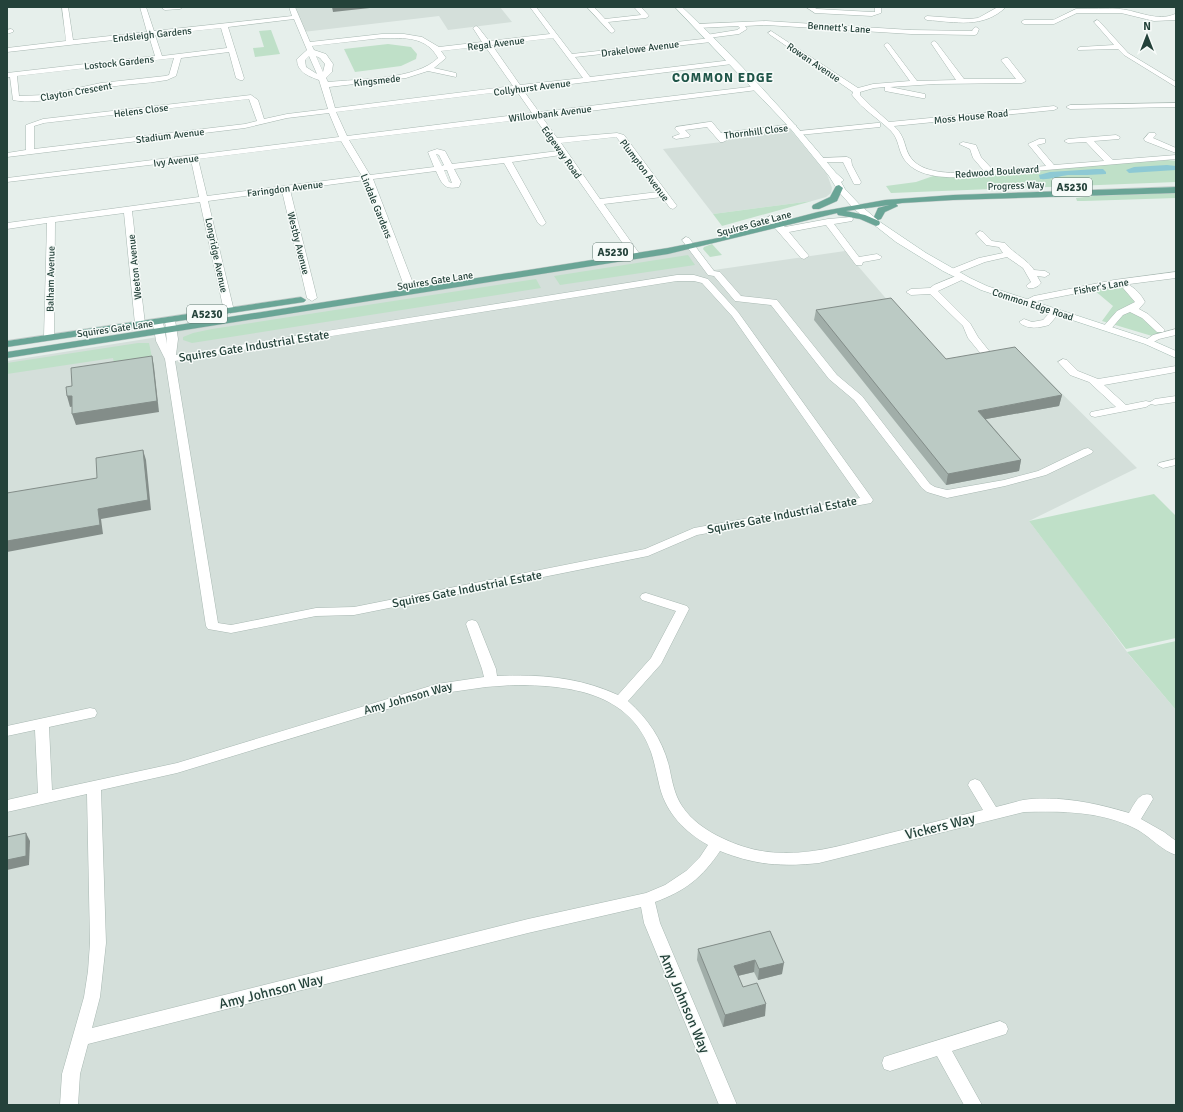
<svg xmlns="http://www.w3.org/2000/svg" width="1183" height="1112" viewBox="0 0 1183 1112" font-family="Signika,sans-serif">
<rect width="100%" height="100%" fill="#e6efeb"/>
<g fill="#d4dfda">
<path d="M292 7H500L512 22 448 30 439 16 303 32Z"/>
<path d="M790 129 827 174 832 188 831 193 826 197 812 201 713 214 663 149 722 142 725 141 726 138Z"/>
<path d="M695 246 714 270 845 251 940 361 1016 348 1137 468 1029 521 1090 601 1130 656 1176 710V1105H7V361L158 337 157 331Z"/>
</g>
<g fill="#bfe0c8">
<path d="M271 30 280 54 255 57 253 48 264 47 259 31Z"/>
<path d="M388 44 411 47 417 54 416 59 401 66 355 72 344 49Z"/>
<path d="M1168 160 1176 161V182L891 193 886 186 916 182 936 175 954 177 988 176 1077 166Z"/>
<path d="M1176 193V198L1084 201H1077L1076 198 1094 196Z"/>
<path d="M812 201 722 226 713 214Z"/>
<path d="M712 244 722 255 710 257 703 249 704 247Z"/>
<path d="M688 255 695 265 560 285 554 276Z"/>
<path d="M536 279 541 288 192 343 183 340V337L193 333 212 329Z"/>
<path d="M1124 285 1139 299 1130 308 1145 316 1163 333 1152 336 1102 321 1113 306 1094 290Z"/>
<path d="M138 343H149L154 367 116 372 113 358 7 374V363Z"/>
<path d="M1154 494 1176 516V638L1126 649 1029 521Z"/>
<path d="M1176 641V710L1127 652Z"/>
</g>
<g fill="#8ec9d4">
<path d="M1167 165 1176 166V170L1129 173 1126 170 1134 167Z"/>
<path d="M1096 169H1103L1106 172V174C1093 175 1081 175 1068 175 1059 176 1049 180 1040 179L1039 175 1050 172Z"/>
</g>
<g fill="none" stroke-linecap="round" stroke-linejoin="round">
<g stroke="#a8b8b2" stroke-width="1">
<g id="minor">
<path d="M62 7H68L73 40 147 32 140 7H146L154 31 292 16 289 7H295L310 42 382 34H404L422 37 439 47 482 42 473 28 476 26 478 27 489 41 550 34 530 7H536L572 54 711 38 714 40 711 42 575 57 590 77 732 60 736 62 732 64 523 90 539 112 757 86 761 88 757 90 542 117 557 138 617 133 624 135 677 206 673 209 670 208 662 197 604 204 641 256 639 258H633L561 155 512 162 546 223 542 226 538 223 504 163 454 169 461 182 459 187C444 190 442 184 436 171L373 179 416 291 411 294 406 291 365 180 290 190 317 298 312 301 307 298 282 191 208 201 234 311 229 314 224 311 200 202 132 211 145 324 140 327 135 324 124 213 55 222 54 337 49 340 44 337 47 223 7 229V223L199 197 191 160 7 182V178L339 137 329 113 287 118 245 128 7 157V153L26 150V125L43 119 251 95 258 100 264 119 287 114 328 109 319 80C308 76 297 72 297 59L307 50 294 19 228 27 244 78 243 80H240L236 78 229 52 181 58 176 76 167 80C145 84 124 84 102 88 73 92 43 106 13 100L10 77H7V73L155 56 149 36 7 52V48L66 41ZM221 28 227 48 162 56 155 35ZM382 38C405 38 426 36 438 58 416 80 358 79 328 82L326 78 332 72 333 64 326 54 314 50 312 46ZM553 38 583 78 520 85 492 45ZM485 46 513 86 335 108 329 87 406 78 428 71 456 77V73L434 68 446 58 441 51ZM309 56 317 74 306 67 305 60ZM316 56 320 58 325 64 323 72ZM174 58 169 75 165 76 101 83 45 95 19 96 17 76ZM516 90 532 113 347 136 336 112ZM249 99 257 121 245 124 34 149V126L44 123ZM535 118 558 151 452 164 445 151 437 149 428 152 434 167 370 175 349 140ZM616 137 618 139 658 192 600 199 561 143ZM341 141 362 176 207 196 198 159ZM436 154 439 155 444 165 442 166ZM444 170H447L452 183 449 182Z"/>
<path d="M162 7H183L180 9 165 10 163 9Z"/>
<path d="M587 7H594L605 19 641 15 634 7H641L649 16 646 18 608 22 615 31 612 33 610 32Z"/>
<path d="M806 7H813L817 9 872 12H875V7H881V13L872 16 815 13Z"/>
<path d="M998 7H1006C983 29 956 22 927 20L924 18 927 16 969 19 978 18Z"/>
<path d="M1076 9C1091 9 1106 8 1120 9 1139 11 1157 22 1175 14L1176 20 1154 21 1121 13H1077L1054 24H1024L1021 22 1024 20H1053Z"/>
<path d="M1097 20 1099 21 1128 53 1176 82V87L1124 55 1118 49 1078 50V48L1080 47 1114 45 1094 22Z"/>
<path d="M766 21 911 30 972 31 974 28 976 27 979 29 977 34 975 35 911 34 766 25 745 26 747 29 739 34 708 38 706 37V35L737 30 740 28 738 26 698 28 695 26 698 24Z"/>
<path d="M11 29 13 30V32L7 34V30Z"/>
<path d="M771 31 858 88 873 84 910 81 884 45 887 43 889 44 917 81 956 80 931 43 934 41 936 42 964 79H1016L1001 60 1005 58H1008L1026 81 1022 83 935 84 890 87 925 94V98H922L885 91V87L874 88 860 92V95L872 107 889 122 1054 106 1058 108 1054 110 894 126C907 138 903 147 911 158 925 177 964 173 984 171L973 158 970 149 959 144 963 142 976 145 981 157 993 170 1046 166 1028 144 1039 139H1045V143L1037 145 1054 165 1104 161 1086 142 1068 143 1064 141 1068 139 1116 135 1120 137 1119 139 1094 141 1113 160 1176 155V159L976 176C953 178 918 180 904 159 898 150 899 139 891 131 878 118 863 110 852 95L853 92 769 34 768 33Z"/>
<path d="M1176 103V107L1070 109 1066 107 1070 105Z"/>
<path d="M709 122H712L721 133 793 124 797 126 793 128 725 138 727 140 723 142H720L707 127 685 130 690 135 689 137 676 139 672 137 680 134 675 129 676 127Z"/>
<path d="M877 123H880V127L799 135 795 133 799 131Z"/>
<path d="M1149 133H1155L1156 135 1153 138 1176 148V153L1145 141 1144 139Z"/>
<path d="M847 157 851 159 852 165 861 182 860 184H854L843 162H821L817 160 821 158Z"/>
<path d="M771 215 774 216 785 227 828 219 852 217 853 219 852 221 834 224 859 257 877 254 882 257 880 259 863 262 862 265H856L826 225 789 232 809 256 804 259 801 258 768 220 767 218Z"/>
<path d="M980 231 983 232 992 241 1005 243C1014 254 1028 260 1034 270L1045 271 1050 274 1045 277 1037 276 1041 283C1038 287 1033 289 1028 288L1026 286 1031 282 1023 268 1007 257 985 262 955 274H949L947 272 949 270 979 258 1003 253 999 247 986 245 976 234Z"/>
<path d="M686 237 689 238 714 271 720 272 741 296 777 300 837 375 862 396 930 484 935 487 947 490 1004 480 1038 471 1084 449 1088 448 1093 451 1092 453 1046 475 1005 486 947 498 927 492 922 488 854 400 829 379 771 305 735 301 714 276 708 275 682 240Z"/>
<path d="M1176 272V278L1114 286 1037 301 1027 305 1022 302 1034 296 1114 280Z"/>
<path d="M961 274 966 277 964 279 938 291 970 323 978 337 990 352 989 354H981L968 338 963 326 930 294 911 295 906 292 911 289 930 288 934 285Z"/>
<path d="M677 275H694L708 279 738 312 871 497 873 500 871 503 697 535 648 556 354 615 316 616 231 633 208 629 206 626 165 359 156 341 153 322 155 320 158 319 163 322 167 344 165 320 170 317 175 320 178 339 176 355ZM677 281H694L702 283 732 316 860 498 694 528 645 549 354 607 316 608 231 625 218 623 175 361Z"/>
<path d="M1128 285C1135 287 1142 296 1145 302L1139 309 1148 314 1163 328 1165 330 1163 332H1157L1142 318 1130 312 1123 315 1110 330H1104L1102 328 1117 311 1135 302 1123 288Z"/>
<path d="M1056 308 1061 311 1049 325C1039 328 1027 330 1019 322L1024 319 1032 322 1043 320 1053 309Z"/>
<path d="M1176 329V335L1159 339 1148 345 1143 342 1153 335Z"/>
<path d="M1063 359 1067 360 1078 371 1098 379 1176 366V372L1104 385 1126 405 1146 401 1150 402 1155 399 1176 396V402L1155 405 1151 404 1146 407 1095 417 1091 416 1090 414 1091 412 1116 407 1089 382 1070 375 1058 362Z"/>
<path d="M1176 459V465L1163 468 1157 465 1159 463Z"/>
<path d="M646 593 687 606 689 609 661 664 628 701C648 719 662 739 669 766 672 780 674 794 682 806 691 820 707 831 722 838 779 866 828 849 886 834 918 826 951 818 983 810L968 785 970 781 975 779 980 781 996 807C1005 805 1014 802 1023 800 1058 795 1096 803 1129 813 1134 805 1139 791 1151 795L1153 799 1141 819 1164 832 1176 841V855C1163 851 1150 837 1138 830 1103 811 1062 811 1024 812L819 863C782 867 755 865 720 851 702 878 685 891 655 902L660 923 737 1105H719L644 923 641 907 528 933 88 1044 80 1074 78 1105H60L62 1074 84 997 88 971 90 943 87 794 7 812V800L38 793 35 730 7 736V726L90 708 95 709 97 713 95 717 49 727 52 790 177 763 437 684 484 677 482 669 466 624 468 621 472 620 476 621 478 624 496 669 497 676C539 674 579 677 618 695L651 658 676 611 642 600 640 597 642 594ZM514 685C569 685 630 692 651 752 655 764 657 776 660 788 667 814 685 832 708 845L700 857 686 871 665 885 646 893 528 919 92 1028 100 997 106 943 101 790 177 773 437 694 486 687Z"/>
<path d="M1000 1021 1006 1024 1008 1029 1006 1034 952 1051 982 1105H964L937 1056 890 1071 884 1069 882 1063 884 1057 890 1055Z"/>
</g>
</g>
<g stroke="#a4bbb3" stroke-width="1">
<path id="secondary" d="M675 7H682C737 59 788 115 836 173L844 180 841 182 845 189 860 205 880 222 926 253 970 278 987 286 1151 340 1176 351V358L1145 344 981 290 943 271 896 242 854 209 839 192 829 176 790 128Z"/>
</g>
<g stroke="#c2cac8" stroke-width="1">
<g id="primary">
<path d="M839 185 843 188 837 201 819 209H813L812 207 813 205 830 197 836 186Z"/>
<path d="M1176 187V193L953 200 902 203 896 204 898 206 885 212 881 219 878 220 874 217 878 208 889 205 846 211 865 215 879 221 880 223 879 225 876 226 860 219 838 215 837 213 668 254 7 358V352L668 248 718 238 818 212 885 200 953 195Z"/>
<path d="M301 297 306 300 304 302 7 347V341Z"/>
</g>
</g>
<use href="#minor" fill="#fff" fill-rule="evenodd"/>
<use href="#secondary" fill="#fff" fill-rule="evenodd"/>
<use href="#primary" fill="#6aa596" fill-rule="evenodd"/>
</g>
<g fill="#a1aea9">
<path d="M816 310 946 359 1062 395 1059 406 986 419 1021 460 1019 471 946 485 814 320Z"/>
<path d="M770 931 782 974 758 980 754 972 738 976 743 987 765 1016 723 1027 697 960 698 949Z"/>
</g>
<g fill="#838d89">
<path d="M332 7H379L333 12Z"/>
<path d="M152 356 154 367 159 412 76 425 72 414Z"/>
<path d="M1062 395 1059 406 975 421 978 411Z"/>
<path d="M67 396H72L75 406 70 407Z"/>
<path d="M143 450 146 460 151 510 101 519 103 534 7 552V541L98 509Z"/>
<path d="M1021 460 1019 471 946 485 948 474Z"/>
<path d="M26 833 30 841 29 865 7 870V860Z"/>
<path d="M755 960 754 972 733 977 734 966Z"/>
<path d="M784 963 782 974 758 980 759 969Z"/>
<path d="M766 1004 765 1016 723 1027 725 1015Z"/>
</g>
<g fill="#bbcac4" stroke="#838d89">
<path d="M891 298 946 359 1015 347 1062 395 978 411 1021 460 948 474 816 310Z"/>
<path d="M152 356 157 401 72 414V396H67L66 387 72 386 71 368Z"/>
<path d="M143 450 148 500 98 509 100 525 7 541V493L97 478 96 458Z"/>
<path d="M26 833V856L7 860V837Z"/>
<path d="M770 931 784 963 759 969 755 960 734 966 743 987 757 983 766 1004 725 1015 698 949Z"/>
</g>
<g text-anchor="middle" stroke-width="3" stroke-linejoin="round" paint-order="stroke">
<g font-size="10" fill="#24423a" stroke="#f7fbf9">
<text transform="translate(839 27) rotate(4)" y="4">Bennett's Lane</text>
<text transform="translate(152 34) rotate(-6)" y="4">Endsleigh Gardens</text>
<text transform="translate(496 43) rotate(-7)" y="4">Regal Avenue</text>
<text transform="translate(640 48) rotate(-7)" y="4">Drakelowe Avenue</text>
<text transform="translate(119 62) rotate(-6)" y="4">Lostock Gardens</text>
<text transform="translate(814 62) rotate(34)" y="4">Rowan Avenue</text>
<text transform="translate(377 80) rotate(-6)" y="4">Kingsmede</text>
<text transform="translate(532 87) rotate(-7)" y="4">Collyhurst Avenue</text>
<text transform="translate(76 91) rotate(-10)" y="4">Clayton Crescent</text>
<text transform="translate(141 110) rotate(-7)" y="4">Helens Close</text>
<text transform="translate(550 113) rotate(-7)" y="4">Willowbank Avenue</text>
<text transform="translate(971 116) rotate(-6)" y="4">Moss House Road</text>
<text transform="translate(756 131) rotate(-7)" y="4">Thornhill Close</text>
<text transform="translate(170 135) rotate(-7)" y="4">Stadium Avenue</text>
<text transform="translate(562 152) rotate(55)" y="4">Edgeway Road</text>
<text transform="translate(176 160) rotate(-7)" y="4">Ivy Avenue</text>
<text transform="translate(645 170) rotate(53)" y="4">Plumpton Avenue</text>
<text transform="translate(997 171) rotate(-4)" y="4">Redwood Boulevard</text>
<text transform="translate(1016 185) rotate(-2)" y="4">Progress Way</text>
<text transform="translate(285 188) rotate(-7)" y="4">Faringdon Avenue</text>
<text transform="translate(377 206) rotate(68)" y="4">Lindale Gardens</text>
<text transform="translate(754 223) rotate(-15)" y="4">Squires Gate Lane</text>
<text transform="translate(299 243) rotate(76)" y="4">Westby Avenue</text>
<text transform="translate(217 255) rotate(78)" y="4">Longridge Avenue</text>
<text transform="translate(134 267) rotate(-96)" y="4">Weeton Avenue</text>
<text transform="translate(50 279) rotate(-89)" y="4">Balham Avenue</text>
<text transform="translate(435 280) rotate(-9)" y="4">Squires Gate Lane</text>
<text transform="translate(1101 286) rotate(-10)" y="4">Fisher's Lane</text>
<text transform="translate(1033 304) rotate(18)" y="4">Common Edge Road</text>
<text transform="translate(115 328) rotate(-8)" y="4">Squires Gate Lane</text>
</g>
<g fill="#f7fbf9" stroke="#637a73" stroke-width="1">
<rect x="1052" y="178" width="40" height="18" rx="3"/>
<rect x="593" y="243" width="40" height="18" rx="3"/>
<rect x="187" y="305" width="40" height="18" rx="3"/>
</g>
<g font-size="11" font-weight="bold" fill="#24423a">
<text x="1072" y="191">A5230</text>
<text x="613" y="256">A5230</text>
<text x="207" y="318">A5230</text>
</g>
<g font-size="12" fill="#24423a" stroke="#f7fbf9">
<text transform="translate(254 346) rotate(-9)" y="4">Squires Gate Industrial Estate</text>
<text transform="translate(782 515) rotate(-11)" y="4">Squires Gate Industrial Estate</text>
<text transform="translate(467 589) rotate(-11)" y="4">Squires Gate Industrial Estate</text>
<text transform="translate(408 698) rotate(-16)" y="4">Amy Johnson Way</text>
</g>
<g font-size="13" font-weight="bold" letter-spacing="1" fill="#1f5548" stroke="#f7fbf9">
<text x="723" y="82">COMMON EDGE</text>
</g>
<g font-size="14" fill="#24423a" stroke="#f7fbf9">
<text transform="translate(940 826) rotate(-14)" y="5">Vickers Way</text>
<text transform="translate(271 991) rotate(-14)" y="5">Amy Johnson Way</text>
<text transform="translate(685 1003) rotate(67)" y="5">Amy Johnson Way</text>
</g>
</g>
<rect width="1183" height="1112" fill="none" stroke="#24423a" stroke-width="16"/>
<g transform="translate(1147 36)" stroke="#f7fbf9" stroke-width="3" paint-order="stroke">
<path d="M0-3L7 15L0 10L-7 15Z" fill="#24423a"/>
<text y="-6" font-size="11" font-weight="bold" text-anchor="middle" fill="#24423a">N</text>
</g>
</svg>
